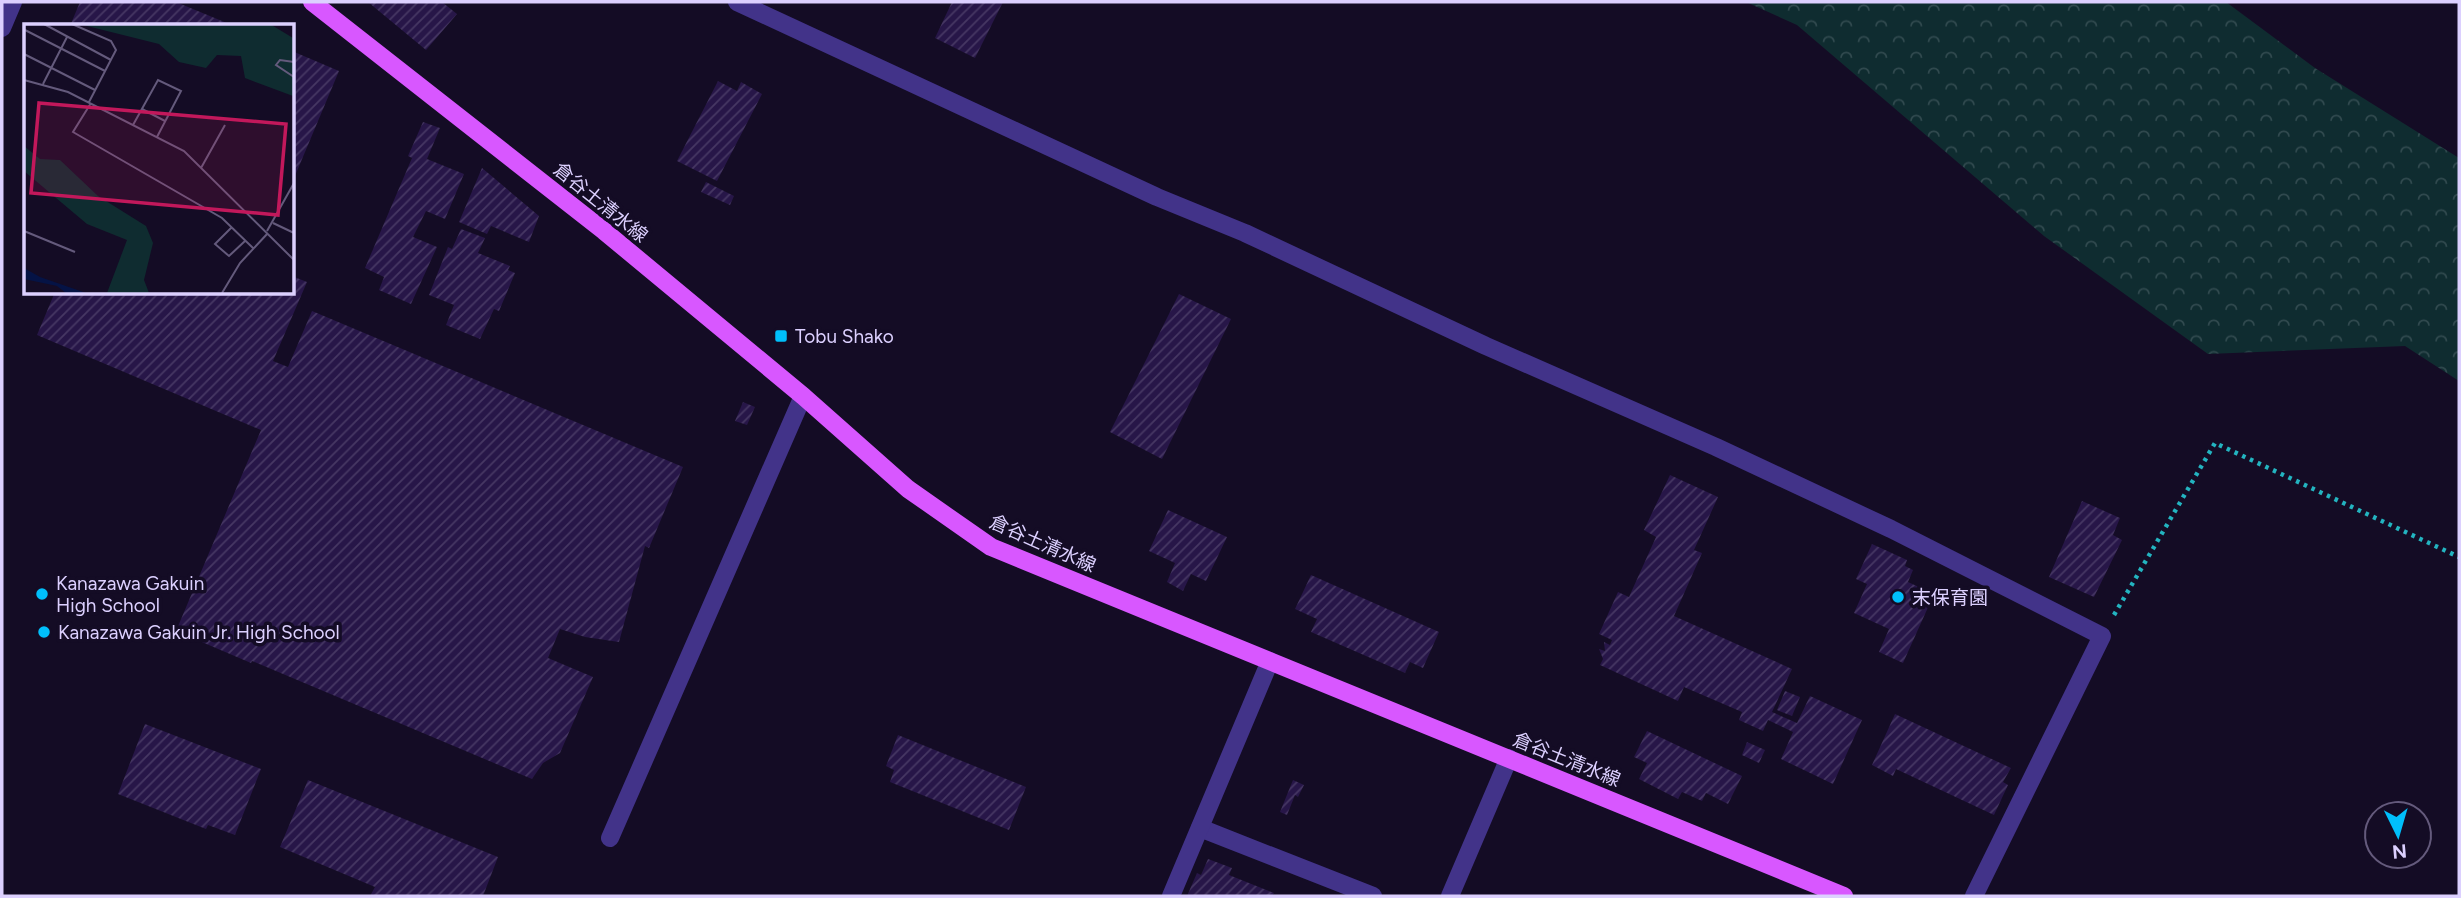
<svg xmlns="http://www.w3.org/2000/svg" width="2461" height="898" viewBox="0 0 2461 898" font-family="Figtree,'Noto Sans JP',sans-serif">
<defs>
<pattern id="forest-crowns" width="20" height="18" patternUnits="userSpaceOnUse" patternTransform="scale(1.75)"><rect width="20" height="18" fill="#0f2c30"/><path d="M2 6a3 3 0 1 1 6 0M12 15a3 3 0 1 1 6 0" fill="none" stroke="#314a4f"/></pattern>
<pattern id="building-hatch" width="6" height="6" patternUnits="userSpaceOnUse" patternTransform="scale(1.75)"><rect width="6" height="6" fill="#271648"/><path d="M-1 1l2-2M0 6l6-6M5 7l2-2" fill="none" stroke="#463763"/></pattern>
</defs>
<rect width="100%" height="100%" fill="#140c25"/>
<path fill="url(#forest-crowns)" d="M1746 2H2226L2315 68 2459 158V381L2405 346 2208 354 2044 236 1797 25Z"/>
<g fill="url(#building-hatch)">
<path d="M80 2H176L234 26H70Z"/>
<path d="M368 2H442L457 14 426 50Z"/>
<path d="M952 2H1003L975 58 935 38Z"/>
<path d="M292 51 339 71 292 183Z"/>
<path d="M718 81 737 91 741 82 762 94 717 181 677 161Z"/>
<path d="M423 122 440 128 427 159 464 174 445 219 426 211 413 237 437 247 411 304 379 290 384 277 365 268 412 158 408 156Z"/>
<path d="M482 168 539 216 529 242 491 226 487 234 459 222Z"/>
<path d="M706 182 734 196 730 205 701 192Z"/>
<path d="M461 229 485 238 478 253 510 266 508 270 515 273 499 311 494 309 480 339 446 325 454 305 429 295 448 247 452 249Z"/>
<path d="M292 276 307 282 273 361 288 367 312 311 683 467 649 548 645 546 619 642 585 637 560 629 548 658 593 677 560 753 543 763 532 779 252 661 251 663 176 631 261 430 37 335 55 292H292Z"/>
<path d="M1179 294 1231 319 1162 459 1110 432Z"/>
<path d="M743 402 755 407 747 425 735 421Z"/>
<path d="M1670 475 1718 497 1694 550 1702 553 1674 616 1792 669 1772 712 1797 723 1810 696 1862 720 1833 784 1781 759 1793 732 1768 720 1763 731 1739 720 1742 712 1684 687 1678 701 1600 665 1603 659 1599 649 1605 651 1604 642 1610 645 1612 640 1599 634 1618 592 1629 597 1656 537 1644 530Z"/>
<path d="M2082 501 2120 518 2113 535 2122 540 2094 597 2049 577Z"/>
<path d="M1168 510 1227 537 1206 581 1191 574 1183 591 1167 582 1175 563 1149 551Z"/>
<path d="M1872 544 1907 560 1905 566 1913 570 1908 582 1934 594 1903 663 1879 652 1889 629 1854 613 1867 584 1856 579Z"/>
<path d="M1311 575 1439 632 1423 668 1410 662 1405 673 1311 632 1317 619 1295 609Z"/>
<path d="M1785 691 1800 697 1792 716 1777 710Z"/>
<path d="M1895 714 2011 768 2003 782 2008 785 1994 815 1896 769 1893 776 1872 765Z"/>
<path d="M145 724 261 769 235 835 208 825 206 829 118 794Z"/>
<path d="M1647 731 1742 776 1728 804 1706 793 1702 801 1682 792 1678 799 1639 779 1647 763 1634 757Z"/>
<path d="M898 735 1026 787 1009 830 890 782 894 770 886 766Z"/>
<path d="M1747 742 1765 750 1759 763 1742 755Z"/>
<path d="M308 780 498 857 483 896H370L375 887 280 847Z"/>
<path d="M1293 780 1304 785 1298 797 1295 795 1287 815 1280 812Z"/>
<path d="M1208 859 1232 868 1229 875 1274 893 1272 896H1187L1197 873 1201 875Z"/>
</g>
<g fill="none" stroke-linecap="round" stroke-linejoin="round">
<path stroke="#23b4c0" stroke-width="4.5" stroke-dasharray="3.5 5" stroke-linecap="butt" d="M2114 615 2215 443 2459 557"/>
<g stroke="#423389" stroke-width="18">
<path d="M737 2 1157 197 1245 233 1486 346 1716 447 1891 529 2102 636 1974 896"/>
<path d="M2 28 13 2"/>
<path d="M1200 828 1373 896"/>
<path d="M610 838 803 396"/>
<path d="M1171 896 1270 661"/>
<path d="M1450 896 1509 758"/>
</g>
<path stroke="#d857ff" stroke-width="18" d="M312 2 604 231 803 396 908 489 991 547 1844 896"/>
</g>
<g fill="#00bffb" stroke="#140c25" stroke-width="2.5">
<rect x="774" y="329" width="14" height="14" rx="3.5"/>
<circle cx="42" cy="594" r="7"/>
<circle cx="1898" cy="597" r="7"/>
<circle cx="44" cy="632" r="7"/>
</g>
<g text-anchor="middle" stroke-width="7" stroke-linejoin="round" paint-order="stroke">
<g font-size="19" fill="#dcd0ff" stroke="#140c25">
<text transform="translate(601 202) rotate(39)" y="7">倉谷土清水線</text>
<text transform="translate(1043 543) rotate(24)" y="7">倉谷土清水線</text>
<text transform="translate(1567 759) rotate(22)" y="7">倉谷土清水線</text>
</g>
<g font-size="19" fill="#dcd0ff" stroke="#140c25" text-anchor="start">
<text x="795" y="343">Tobu Shako</text>
<text x="56" y="590">Kanazawa Gakuin<tspan x="56" dy="22">High School</tspan></text>
<text x="1912" y="604">末保育園</text>
<text x="58" y="639">Kanazawa Gakuin Jr. High School</text>
</g>
</g>
<g transform="translate(24 24)">
<rect width="270" height="270" fill="#140c25"/>
<path d="M55 0H246L269 14V72L221 54 217 32 193 31 182 44 155 38 135 20ZM0 122 16 135 36 136 74 172 122 202 129 219 120 256 125 269H83L103 216 63 200 0 147Z" fill="#0f2c30"/>
<path d="M0 244 16 253 62 269H42L33 262 0 255Z" fill="#051345"/>
<path fill="none" stroke="#645a7c" stroke-width="2" d="M20 0 87 36M48 0 87 17 92 26 65 78M1 6 81 47M0 30 71 66M270 38 256 36 252 41 270 53M0 56 44 68 160 127 270 236M19 60 43 13M67 79 49 108 198 194 229 224M118 85 141 97M109 101 134 56 157 67 133 113M177 144 201 101M249 199 270 209M207 204 191 220 205 232 221 217M0 207 51 228M243 207 270 159M198 269 216 239 244 209"/>
<path fill="#c2185b" fill-opacity="0.15" stroke="#c2185b" stroke-width="3.5" d="M15 79 262 100 254 191 7 169Z"/>
<rect width="270" height="270" fill="none" stroke="#dcd0ff" stroke-width="3.5"/>
</g>
<rect width="2461" height="898" fill="none" stroke="#dcd0ff" stroke-width="7"/>
<g transform="translate(2398 835) rotate(175)"><circle r="33" fill="#140c25" stroke="#645a7c" stroke-width="2"/>
<path d="M0-5L12 26L0 18L-12 26Z" fill="#00bffb"/>
<text y="-10" font-size="19" font-weight="bold" text-anchor="middle" fill="#dcd0ff">N</text>
</g>
</svg>
